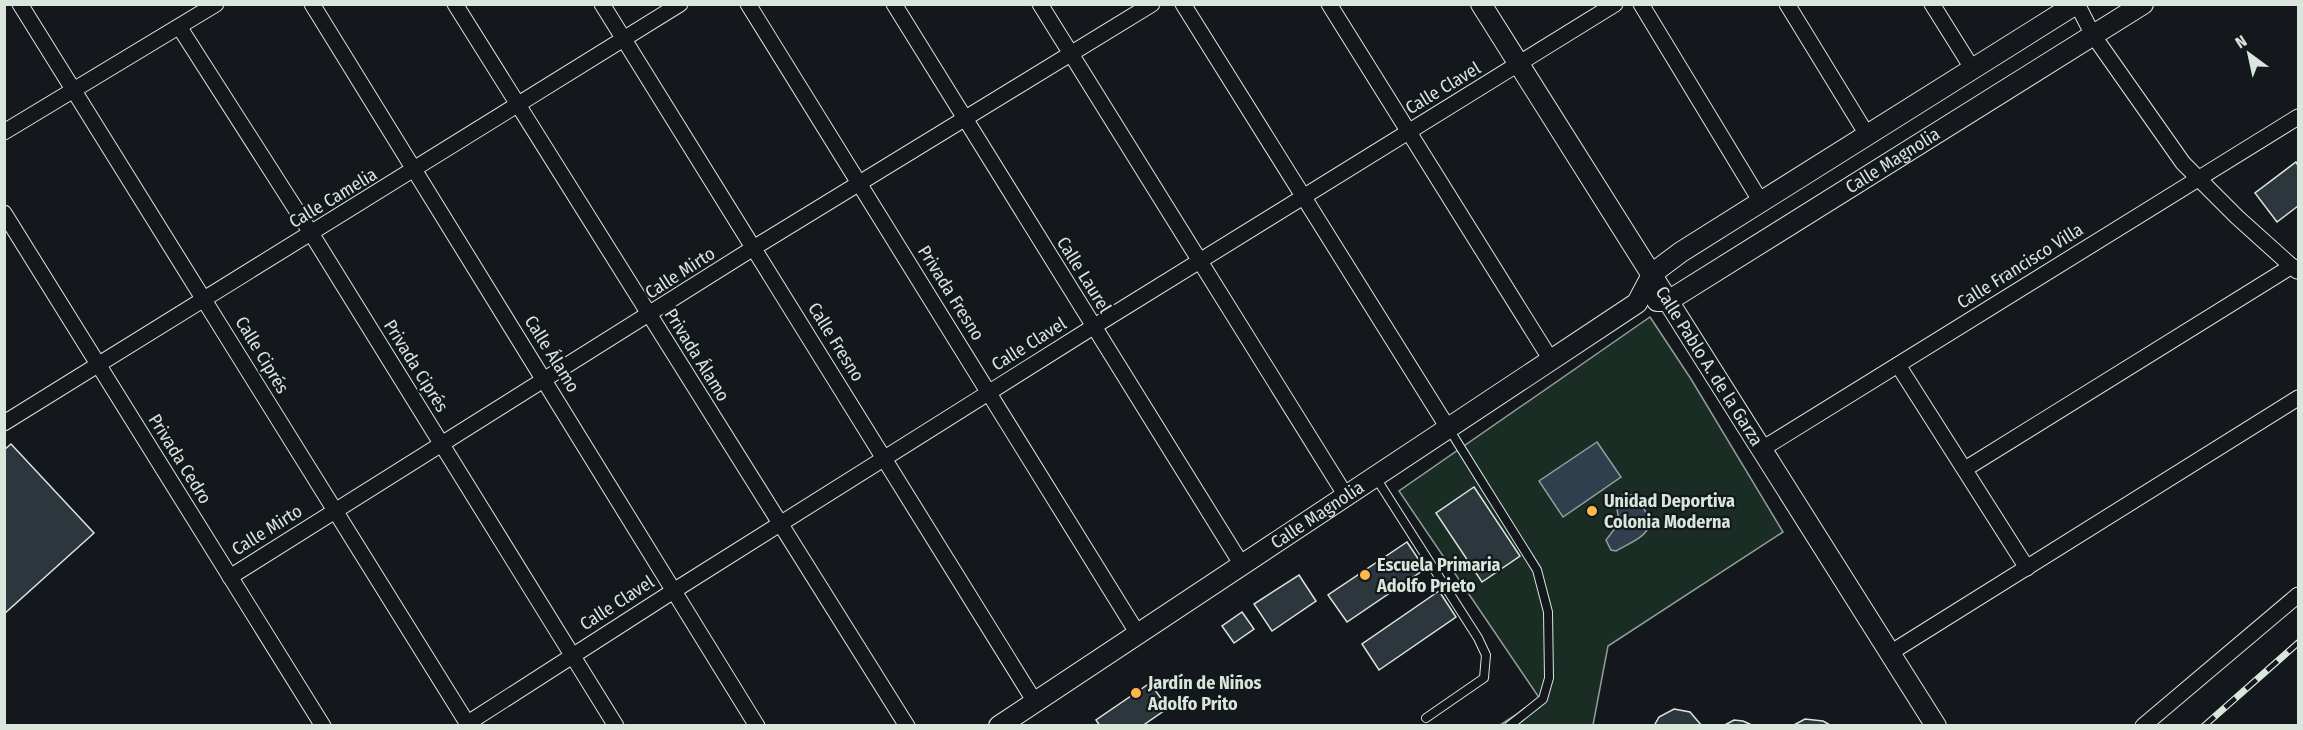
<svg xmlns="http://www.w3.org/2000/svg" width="2303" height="730" viewBox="0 0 2303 730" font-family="'Fira Sans Condensed',sans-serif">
<rect width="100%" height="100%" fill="#14181c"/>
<path fill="#1a2d24" stroke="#939e99" stroke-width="1.5" d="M1650 317 1691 379 1783 532 1608 646 1593 725H1500L1540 699 1399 491Z"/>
<g fill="#2f3f4d" stroke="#939e99" stroke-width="1.5">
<path d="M1597 442 1621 477 1563 517 1539 481Z"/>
<path d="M1625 493 1637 497C1660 531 1647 534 1616 551L1611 550 1606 540 1619 523 1616 501Z"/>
</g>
<g fill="#2c363c" stroke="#d8e6dc" stroke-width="1.5">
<path d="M2296 162 2298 166V206L2277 222 2255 193Z"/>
<path d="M11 444 94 533 4 614V450Z"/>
<path d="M1474 487 1520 556 1482 582 1436 513Z"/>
<path d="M1407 542 1425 569 1347 622 1328 595Z"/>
<path d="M1299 575 1316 601 1272 631 1254 604Z"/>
<path d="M1439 591 1456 617 1379 670 1362 644Z"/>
<path d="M1242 612 1254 629 1234 643 1222 626Z"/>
<path d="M1150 683 1168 708 1142 726H1100L1096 720Z"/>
<path d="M1674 709 1690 712 1702 726H1654L1659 717Z"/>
<path d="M1805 719 1823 721 1832 726H1792Z"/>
<path d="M1734 720 1743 721 1754 726H1723Z"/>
</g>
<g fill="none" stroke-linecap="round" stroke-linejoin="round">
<g stroke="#d8e6dc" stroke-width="10">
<g id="service">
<path d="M1449 429 1537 570 1548 612 1549 678 1543 699 1509 726"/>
<path d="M1376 478 1478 638 1486 655 1484 678 1426 718"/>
</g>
</g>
<g stroke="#d8e6dc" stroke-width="17">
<g id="minor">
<path d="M20 4 469 726"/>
<path d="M312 4 757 726"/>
<path d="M455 4 907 726"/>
<path d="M602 4 1035 702"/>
<path d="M748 4 1138 634"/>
<path d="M894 4 1242 565"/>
<path d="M1040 4 1346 496"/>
<path d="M1183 4 1448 428"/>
<path d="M1329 4 1551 360"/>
<path d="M1641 4 1761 202"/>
<path d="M1787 4 1866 133"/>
<path d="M1932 4 1972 68"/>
<path d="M2077 4 2093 35 2183 163 2237 217 2297 271"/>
<path d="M180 28 311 233 616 726"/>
<path d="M4 132 216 4"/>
<path d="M4 213 323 726"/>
<path d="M1898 365 2027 568"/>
<path d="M4 423 680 4"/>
<path d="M1762 449 2298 117"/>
<path d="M1965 469 2292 266"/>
<path d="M230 577 755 247 1152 4"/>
<path d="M1890 653 2298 398"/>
<path d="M468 723 675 590 1093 327 1615 4"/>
<path d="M2143 726 2298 595"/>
</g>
</g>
<g stroke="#d8e6dc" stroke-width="22">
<g id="tertiary">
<path id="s1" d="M1481 4 1936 726"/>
<path id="s2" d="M1657 301H1668L2143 4"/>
<path id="s3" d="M999 726 1637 303 1653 273 1681 252 2076 4"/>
</g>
</g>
<use href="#service" stroke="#14181c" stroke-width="8"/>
<use href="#minor" stroke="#14181c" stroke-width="15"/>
<use href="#tertiary" stroke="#14181c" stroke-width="20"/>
<g stroke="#d8e6dc" stroke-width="7">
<path id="rail" d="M2204 726 2298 643"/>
</g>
<use href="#rail" stroke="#14181c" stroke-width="4.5" stroke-dasharray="14" stroke-linecap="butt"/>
</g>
<g fill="#ffb74d" stroke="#14181c" stroke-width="2">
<circle cx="1592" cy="511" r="6"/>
<circle cx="1365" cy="575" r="6"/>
<circle cx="1136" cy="693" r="6"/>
</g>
<g text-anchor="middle" stroke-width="4.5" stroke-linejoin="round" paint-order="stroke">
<g font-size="18" fill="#d8e6dc" stroke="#14181c">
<text transform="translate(1443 88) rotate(-31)" y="6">Calle Clavel</text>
<text dy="6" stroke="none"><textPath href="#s2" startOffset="276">Calle Magnolia</textPath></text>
<text transform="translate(333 198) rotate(-31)" y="6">Calle Camelia</text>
<text transform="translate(2020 266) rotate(-32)" y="6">Calle Francisco Villa</text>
<text transform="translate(680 273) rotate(-33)" y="6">Calle Mirto</text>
<text transform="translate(1084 275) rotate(58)" y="6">Calle Laurel</text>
<text transform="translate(951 293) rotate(58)" y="6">Privada Fresno</text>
<text transform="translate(836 342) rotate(58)" y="6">Calle Fresno</text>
<text transform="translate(1029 344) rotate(-32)" y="6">Calle Clavel</text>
<text transform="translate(552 354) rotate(58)" y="6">Calle Álamo</text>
<text transform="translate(262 355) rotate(59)" y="6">Calle Ciprés</text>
<text transform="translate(697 355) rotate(58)" y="6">Privada Álamo</text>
<text dy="6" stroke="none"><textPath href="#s1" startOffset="428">Calle Pablo A. de la Garza</textPath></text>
<text transform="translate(416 366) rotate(58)" y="6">Privada Ciprés</text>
<text transform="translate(180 459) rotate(58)" y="6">Privada Cedro</text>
<text dy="6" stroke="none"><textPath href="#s3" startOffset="382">Calle Magnolia</textPath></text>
<text transform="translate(267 530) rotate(-32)" y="6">Calle Mirto</text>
<text transform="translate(617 603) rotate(-33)" y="6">Calle Clavel</text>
</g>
<g font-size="18" font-weight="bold" fill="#d8e6dc" stroke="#14181c" text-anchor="start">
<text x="1604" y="507">Unidad Deportiva<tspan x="1604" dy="21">Colonia Moderna</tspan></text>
<text x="1377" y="571">Escuela Primaria<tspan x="1377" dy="21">Adolfo Prieto</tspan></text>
<text x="1148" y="689">Jardín de Niños<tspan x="1148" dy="21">Adolfo Prito</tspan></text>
</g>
</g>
<rect width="2303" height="730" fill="none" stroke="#d8e6dc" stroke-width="12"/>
<g transform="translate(2249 54) rotate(327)" stroke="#14181c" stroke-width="4.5" paint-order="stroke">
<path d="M0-4.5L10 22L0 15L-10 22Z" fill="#d8e6dc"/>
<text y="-9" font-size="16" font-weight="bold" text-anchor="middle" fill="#d8e6dc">N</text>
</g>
</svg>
